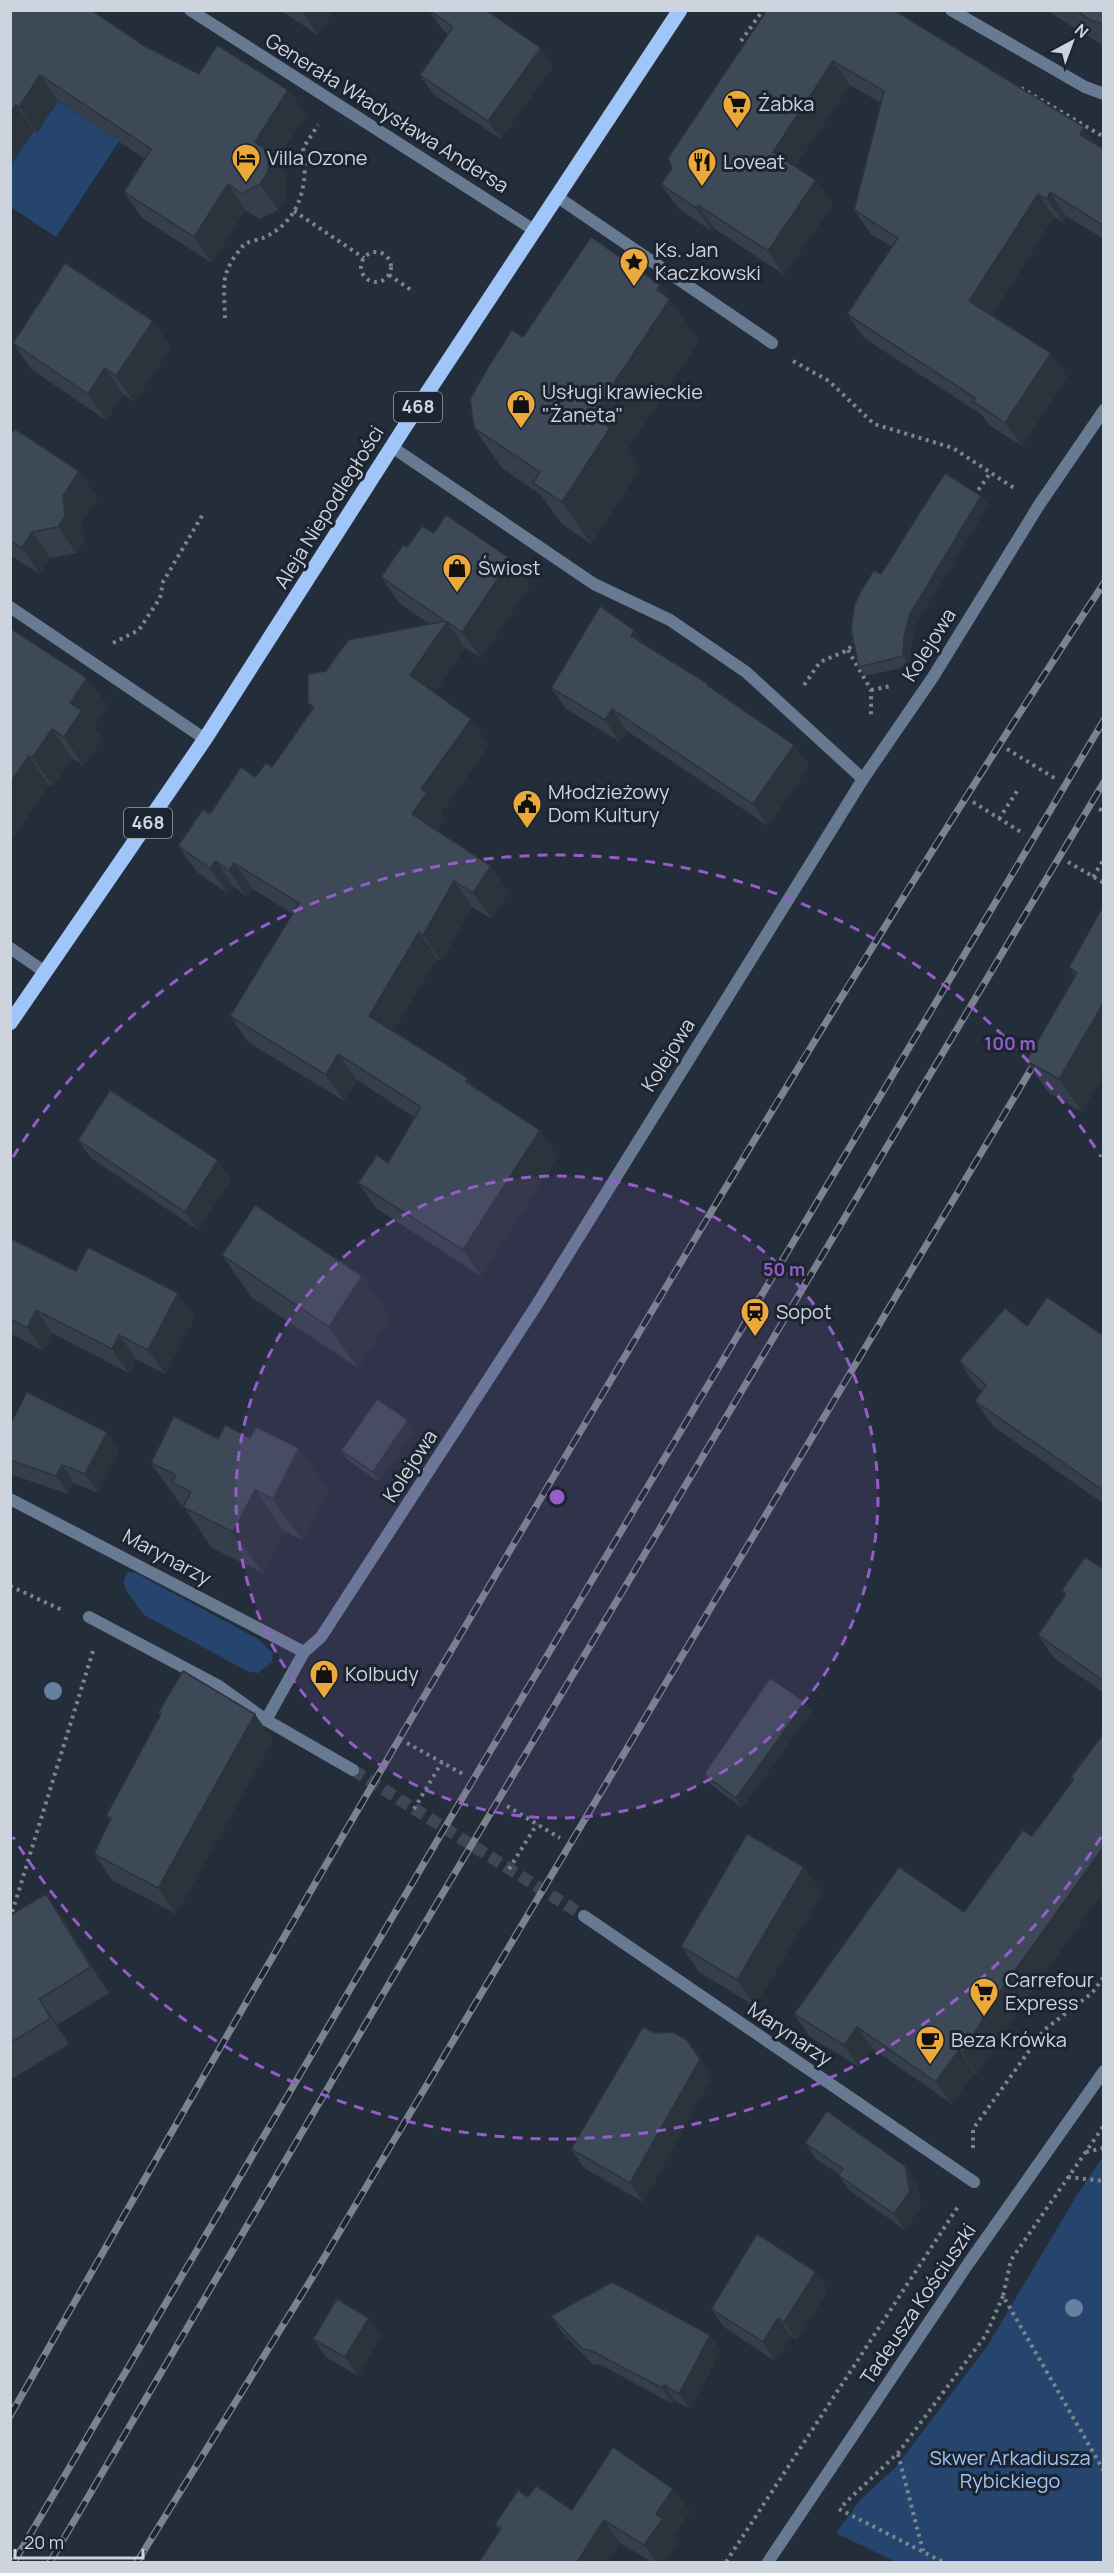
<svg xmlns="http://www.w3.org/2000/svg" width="1114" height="2573" viewBox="0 0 1114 2573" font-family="Manrope,sans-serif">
<rect width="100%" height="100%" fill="#242e3b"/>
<g fill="#26456e">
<path d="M54 99 119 141 56 237 11 207 10 166 34 131 37 132Z"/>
<path d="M128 1572 136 1573 258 1639 273 1653 272 1662 258 1673 247 1671 144 1615 126 1590 124 1581Z"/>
<path d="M1103 2157V2562H896L836 2533 860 2500 896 2467 988 2345 1077 2195Z"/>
</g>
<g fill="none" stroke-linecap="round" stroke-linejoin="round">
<path stroke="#3e4753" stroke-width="12" stroke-dasharray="12 6" stroke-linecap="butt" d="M353 1770 584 1916"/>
<g stroke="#7c848f" stroke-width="4" stroke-dasharray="3 4.5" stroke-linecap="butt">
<path d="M741 41 763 10"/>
<path d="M1021 88 1104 137"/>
<path d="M294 211 364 258"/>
<circle cx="376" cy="267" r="15"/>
<path d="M389 275 414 292"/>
<path d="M225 318C225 304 222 283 227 271 229 264 240 248 245 244 250 241 258 240 263 238 300 222 309 184 303 148L318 125"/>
<path d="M793 361 829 381 874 424 953 448 1017 490"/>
<path d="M974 496 991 472"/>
<path d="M113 643 139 630 160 598 163 582 203 514"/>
<path d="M848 650 871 690V716"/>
<path d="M804 685 820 662 848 650 857 639"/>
<path d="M871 690 891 686"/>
<path d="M1007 749 1056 779"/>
<path d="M973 802 1024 834"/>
<path d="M1099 809 1104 811"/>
<path d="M999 819 1019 788"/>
<path d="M1068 862 1104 883"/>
<path d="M1093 877 1104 859"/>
<path d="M10 1586 62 1610"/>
<path d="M407 1743 463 1774"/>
<path d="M507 1806 560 1838"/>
<path d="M414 1809 442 1762"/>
<path d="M509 1869 537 1824"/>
<path d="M10 1919 93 1651"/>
<path d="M1103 2127 1011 2260 1003 2296 1104 2471"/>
<path d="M973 2148V2129L1044 2030 1092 1993 1104 1977"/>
<path d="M1086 2152 1104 2148"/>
<path d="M1068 2177 1104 2181"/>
<path d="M898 2454 923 2551"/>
<path d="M843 2505 898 2453 986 2335 1003 2296"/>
<path d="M839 2509 943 2562"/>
<path d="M726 2562 959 2205"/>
</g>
<g stroke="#677a92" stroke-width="12">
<path d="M89 1617 219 1686 266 1720 353 1770"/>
<path d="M266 1720 304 1652"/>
<path d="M584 1916 974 2182"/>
</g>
<g stroke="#677a92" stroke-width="12">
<path d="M190 10 534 230"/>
<path d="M556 196 772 343"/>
<path d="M392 447 594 584 670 620 746 672 863 779"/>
<path d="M10 607 205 739"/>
<path d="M10 948 45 972"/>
<path d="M10 1499 304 1652 321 1637 536 1306 863 779 933 677 1039 505 1104 410"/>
</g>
<g stroke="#677a92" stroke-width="12">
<path d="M951 10 1085 87 1104 94"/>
<path d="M768 2562 968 2264 1104 2071"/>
</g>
<path stroke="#a0c6f9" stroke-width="15" d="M10 1023 205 739 404 428 680 10"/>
<g stroke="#7b838e" stroke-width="7">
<g id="rail">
<path d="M10 2416C204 2073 401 1733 602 1395 764 1121 929 849 1104 583"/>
<path d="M14 2562 454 1812 1104 720"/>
<path d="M50 2562 393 1977 1104 782"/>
<path d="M137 2562 312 2278 1040 1054"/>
</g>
</g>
<use href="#rail" stroke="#1b2430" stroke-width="4.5" stroke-dasharray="14" stroke-linecap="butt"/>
</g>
<g fill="#6880a0">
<circle cx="53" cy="1691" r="9"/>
<circle cx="1074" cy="2308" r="9"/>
</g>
<g fill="#353f4b">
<path d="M10 10 143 45 199 74 288 90 306 115 276 161 287 176 286 198 278 210 260 219 245 210 212 263 142 218 124 192 145 159 58 101 37 133 34 131 10 166Z"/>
<path d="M280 10H334L318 35Z"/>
<path d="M767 10 1097 145 1104 149V239L1066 216 1063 222 1054 217 992 315 1051 353 1067 377 1022 446 989 425 982 415 864 338 847 314 892 247 871 234 854 210 881 103 850 85 795 166 816 180 833 204 784 275 715 229 713 232 678 208 661 184 672 169Z"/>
<path d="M1046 10H1104V46Z"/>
<path d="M429 11 541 48 553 66 501 139 433 94 420 75 448 34 442 29Z"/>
<path d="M153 321 171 347 134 402 123 394 106 420 31 369 13 343Z"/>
<path d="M689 326V327L699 341 626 451 639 470 591 544 562 524 541 495 503 469 474 428 523 337Z"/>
<path d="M10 435 98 497 82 522 84 542 76 553 50 558 40 574 10 555Z"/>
<path d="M981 496 988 505 916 624 911 645 910 666 865 676 859 667 881 574Z"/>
<path d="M434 533 511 559 530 585 481 658 465 648 434 693 489 745 441 813 445 819 437 831 509 892 492 919 472 907 441 961 437 958 393 1031 468 1078 474 1088 558 1156 481 1276 377 1209 358 1183 388 1163 414 1117 357 1080 344 1101 248 1042 230 1016 293 914 253 889 247 897 234 887 228 894 197 872 178 846 210 814 255 777 272 767 313 709 308 703 326 671 430 624 399 603 381 577 407 547Z"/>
<path d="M10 628 108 706 94 727 102 739 84 766 72 758 53 787 49 785 10 842Z"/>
<path d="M645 645 708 684 711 689 794 745 809 766 768 826 627 731 620 742 566 709 551 688Z"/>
<path d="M1104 905V1074L1082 1112 1049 1093 1026 1061 1075 976 1069 967Z"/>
<path d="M78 1140 231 1179 198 1230 91 1158Z"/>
<path d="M10 1238 76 1271 195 1317 165 1374 136 1359 129 1373 52 1333 43 1351 10 1333Z"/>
<path d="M222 1255 391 1317 358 1368 251 1297Z"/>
<path d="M1027 1326 1104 1336V1504L993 1426 975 1401 982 1391 976 1386 959 1361Z"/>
<path d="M408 1420 414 1430 379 1482 348 1460 341 1451Z"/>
<path d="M10 1425 107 1432 119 1451 98 1493 74 1483 68 1494 10 1474Z"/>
<path d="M250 1438 299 1448 328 1490 302 1540 284 1531 263 1573 212 1548 183 1506 180 1504 151 1463 218 1439Z"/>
<path d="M1104 1569V1693L1054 1658 1038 1635 1065 1595 1062 1590Z"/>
<path d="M812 1711 742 1808 710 1784 704 1774Z"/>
<path d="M158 1713 273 1740 176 1914 112 1880 94 1854 110 1821 106 1816 161 1716Z"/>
<path d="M1104 1733V1890L1019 2009 977 2075 974 2073 952 2104 873 2049 859 2067 809 2036 794 2014 964 1912 1032 1836 1073 1780 1071 1777Z"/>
<path d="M822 1893 755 2006 699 1972 681 1946Z"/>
<path d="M46 1894 64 1920 109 1993 57 2025 69 2044 10 2080V1915Z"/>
<path d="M700 2059 712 2077 643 2202 584 2168 571 2149Z"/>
<path d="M805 2143 905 2166 917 2182 921 2207 905 2230 850 2191 838 2175 839 2174 816 2159Z"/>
<path d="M828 2290 797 2340 791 2336 775 2361 724 2327 711 2309Z"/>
<path d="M551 2316 721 2350 690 2409 675 2401 673 2404 601 2365 592 2364 561 2331Z"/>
<path d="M381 2336 358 2376 326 2357 313 2339Z"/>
<path d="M673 2489 690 2512 674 2535 679 2542 665 2562H652L620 2543 500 2531 495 2524 528 2497 572 2510Z"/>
</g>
<g fill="#2b333d">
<path d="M301 10H334L318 35Z"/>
<path d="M541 48 553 66 501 139 488 121Z"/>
<path d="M833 61 850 85 789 175 773 152Z"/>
<path d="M40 75 58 101 37 133 19 107Z"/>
<path d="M288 90 306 115 276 161 287 176 286 198 278 210 260 184 255 142Z"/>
<path d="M16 105 34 131 10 166V113Z"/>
<path d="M1084 127 1101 150 1080 135Z"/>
<path d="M816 180 833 204 784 275 768 251Z"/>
<path d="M228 184 245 210 212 263 194 237Z"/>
<path d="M1050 192 1066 216 1063 222 1047 199Z"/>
<path d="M1038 194 1054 217 986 324 969 301Z"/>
<path d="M698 205 715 229 713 232 696 208Z"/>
<path d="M660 285 699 341 626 451 639 470 591 544 562 502 592 416Z"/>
<path d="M153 321 171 347 134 402 116 376Z"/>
<path d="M1051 353 1067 377 1022 446 1005 423Z"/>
<path d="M105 368 123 394 106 420 88 394Z"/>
<path d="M79 471 98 497 82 522 84 542 76 553 58 527 63 496Z"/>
<path d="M981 496 988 505 916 624 911 645 910 666 903 656 904 636 910 614Z"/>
<path d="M32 532 50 558 40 574 22 548Z"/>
<path d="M511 559 530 585 481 658 462 632Z"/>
<path d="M447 622 465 648 428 702 410 675Z"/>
<path d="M634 630 650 652 631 636Z"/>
<path d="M87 678 108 706 94 727 102 739 84 766 64 737 70 703Z"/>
<path d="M612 709 627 731 620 742 605 720Z"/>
<path d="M471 719 489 745 441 813 445 819 430 840 412 814 421 789Z"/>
<path d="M52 729 72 758 53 787 32 758Z"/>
<path d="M794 745 809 766 768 826 753 804Z"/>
<path d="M29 756 49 785 10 842V783Z"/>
<path d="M216 861 234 887 228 894 210 868Z"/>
<path d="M234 863 253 889 247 897 229 871Z"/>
<path d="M491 866 509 892 492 919 473 893Z"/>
<path d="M454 881 472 907 441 961 423 935Z"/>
<path d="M419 932 437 958 387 1042 369 1016Z"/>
<path d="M1104 1002V1074L1082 1112 1059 1079Z"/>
<path d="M338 1054 357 1080 344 1101 326 1075Z"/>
<path d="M468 1078 486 1104 466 1082Z"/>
<path d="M540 1130 558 1156 481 1276 463 1250Z"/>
<path d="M218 1160 231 1179 198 1230 185 1212Z"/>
<path d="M362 1276 391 1317 358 1368 329 1327Z"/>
<path d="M178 1293 195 1317 165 1374 148 1350Z"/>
<path d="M36 1310 52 1333 43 1351 27 1328Z"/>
<path d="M119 1335 136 1359 129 1373 112 1349Z"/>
<path d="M408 1420 414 1430 379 1482 373 1472Z"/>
<path d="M107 1432 119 1451 98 1493 85 1474Z"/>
<path d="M299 1448 328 1490 302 1540 273 1499Z"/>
<path d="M62 1465 74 1483 68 1494 56 1476Z"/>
<path d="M255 1490 284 1531 263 1573 233 1532Z"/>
<path d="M805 1702 812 1711 742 1808 736 1798Z"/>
<path d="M255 1714 273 1740 176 1914 158 1888Z"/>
<path d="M1104 1846V1890L1019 2009 977 2075 962 2053 1003 1987Z"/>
<path d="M804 1867 822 1893 755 2006 737 1980Z"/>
<path d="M46 1894 64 1920 109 1993 91 1967Z"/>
<path d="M39 1999 57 2025 69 2044 51 2018Z"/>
<path d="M857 2027 873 2049 859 2067 844 2045Z"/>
<path d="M687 2040 712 2077 643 2202 630 2183Z"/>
<path d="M959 2050 974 2073 952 2104 936 2082Z"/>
<path d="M905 2166 917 2182 921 2207 905 2230 894 2214Z"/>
<path d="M816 2272 828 2290 797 2340 784 2322Z"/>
<path d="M369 2318 381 2336 358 2376 345 2357Z"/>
<path d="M778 2318 791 2336 775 2361 763 2342Z"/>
<path d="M710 2335 721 2350 690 2409 679 2394Z"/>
<path d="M664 2385 675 2401 673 2404 662 2388Z"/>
<path d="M673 2489 690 2512 674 2535 679 2542 665 2562H657L644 2545 656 2514Z"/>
<path d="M604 2520 620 2543 608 2562H577Z"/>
</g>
<g fill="#3e4957" stroke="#2b333d" stroke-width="1.5">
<path d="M10 10H91L143 45 199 74 217 45 288 90 255 142 269 151 268 172 260 184 242 194 228 184 194 237 124 192 151 149 40 75 19 107 16 105 10 113Z"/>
<path d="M429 10H486L541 48 488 121 420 75 453 27Z"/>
<path d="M767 10H894L1084 127 1080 135 1104 149V226L1050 192 1047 199 1038 194 969 301 1051 353 1005 423 973 401 975 398 847 314 898 238 854 210 884 91 833 61 773 152 816 180 768 251 698 205 696 208 661 184 672 169 668 158Z"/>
<path d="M1075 10H1104V24L1092 21Z"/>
<path d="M591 237 660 285 657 290 670 299 592 416 610 428 562 502 533 483 540 472 474 428 470 399 490 364 512 330 523 337Z"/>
<path d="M65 263 153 321 116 376 105 368 88 394 13 343Z"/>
<path d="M15 429 79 471 63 496 65 516 58 527 32 532 22 548 10 541V435Z"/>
<path d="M945 473 981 496 910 614 904 636 903 656 859 667 851 630 854 606 861 591 874 570 881 574Z"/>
<path d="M446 515 511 559 462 632 447 622 410 675 471 719 421 789 427 793 412 814 491 866 473 893 454 881 423 935 419 932 369 1016 468 1078 466 1082 540 1130 463 1250 358 1183 377 1155 388 1163 421 1107 338 1054 326 1075 230 1016 299 903 234 863 229 871 216 861 210 868 178 846 203 809 210 814 241 767 255 777 266 763 272 767 314 707 308 703V674L326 671 348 640 445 621 381 577 403 545 407 547 422 526 434 533Z"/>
<path d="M600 606 634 630 631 636 708 684 707 685 794 745 753 804 612 709 605 720 551 688Z"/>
<path d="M10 628 87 678 70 703 82 710 64 737 52 729 32 758 29 756 10 783Z"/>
<path d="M1104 905V1002L1059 1079 1026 1061 1077 973 1069 967Z"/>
<path d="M110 1090 218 1160 185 1212 78 1140Z"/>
<path d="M255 1205 362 1276 329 1327 222 1255Z"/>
<path d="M10 1238 76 1271 88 1247 178 1293 148 1350 119 1335 112 1349 36 1310 27 1328 10 1319Z"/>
<path d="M1047 1297 1104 1336V1491L975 1401 986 1385 959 1361 1005 1308 1027 1326Z"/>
<path d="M27 1392 107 1432 85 1474 62 1465 56 1476 10 1460V1425Z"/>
<path d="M377 1399 408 1420 373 1472 341 1451Z"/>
<path d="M174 1416 218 1439 225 1425 250 1438 256 1427 299 1448 273 1499 255 1490 233 1532 183 1507 191 1492 172 1482 176 1475 151 1463Z"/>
<path d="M1085 1557 1104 1569V1681L1038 1635 1066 1594 1062 1590Z"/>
<path d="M183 1671 255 1714 158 1888 94 1854 111 1818 106 1816 161 1714 158 1713Z"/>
<path d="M770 1678 805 1702 736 1798 704 1774Z"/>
<path d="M1104 1733V1846L1003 1987 962 2053 959 2050 936 2082 857 2027 844 2045 794 2014 899 1867 964 1912 1023 1830 1032 1836 1074 1779 1071 1777Z"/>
<path d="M747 1834 804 1867 737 1980 681 1946Z"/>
<path d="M46 1894 91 1967 39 1999 51 2018 10 2043V1915Z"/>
<path d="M643 2027 655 2033 673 2032 687 2040 700 2059 630 2183 571 2149Z"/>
<path d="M827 2111 905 2166 910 2191 894 2214 838 2175 843 2169 805 2143Z"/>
<path d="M757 2234 816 2272 784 2322 778 2318 763 2342 711 2309Z"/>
<path d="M612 2282 710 2335 679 2394 664 2385 662 2388 590 2350 582 2349 551 2316Z"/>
<path d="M337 2299 369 2318 345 2357 313 2339Z"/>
<path d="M613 2447 673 2489 656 2514 663 2519 644 2545 604 2520 577 2562H479L501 2528 495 2524 518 2490 528 2497 536 2486 572 2510Z"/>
</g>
<circle cx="557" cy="1497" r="321" fill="#945ec8" fill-opacity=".12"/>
<g fill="none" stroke="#945ec8" stroke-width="3" stroke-dasharray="10 8">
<circle cx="557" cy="1497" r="321"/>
<path d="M1101 1837A641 641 0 0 1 13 1837M13 1157A641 641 0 0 1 1101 1157"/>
</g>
<defs>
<g id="supermarket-pin" transform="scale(1.5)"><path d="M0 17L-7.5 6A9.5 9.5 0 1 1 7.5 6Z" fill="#eca93a" stroke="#1b2430"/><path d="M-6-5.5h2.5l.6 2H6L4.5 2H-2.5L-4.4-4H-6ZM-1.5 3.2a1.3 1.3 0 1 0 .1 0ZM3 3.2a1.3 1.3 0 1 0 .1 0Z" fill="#111"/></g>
<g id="hotel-pin" transform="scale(1.5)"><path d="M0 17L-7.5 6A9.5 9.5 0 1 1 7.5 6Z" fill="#eca93a" stroke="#1b2430"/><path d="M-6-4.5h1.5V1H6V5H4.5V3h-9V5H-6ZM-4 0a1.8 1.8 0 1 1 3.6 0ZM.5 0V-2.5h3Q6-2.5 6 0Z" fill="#111"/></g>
<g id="restaurant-pin" transform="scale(1.5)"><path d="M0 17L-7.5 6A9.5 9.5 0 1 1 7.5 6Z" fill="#eca93a" stroke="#1b2430"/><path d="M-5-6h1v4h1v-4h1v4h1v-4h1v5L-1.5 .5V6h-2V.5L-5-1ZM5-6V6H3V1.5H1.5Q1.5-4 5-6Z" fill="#111"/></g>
<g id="sight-pin" transform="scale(1.5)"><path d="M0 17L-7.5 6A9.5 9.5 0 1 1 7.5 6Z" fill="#eca93a" stroke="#1b2430"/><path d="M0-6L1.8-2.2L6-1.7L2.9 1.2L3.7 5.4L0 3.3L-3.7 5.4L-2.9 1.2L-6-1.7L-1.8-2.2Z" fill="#111"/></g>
<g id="shop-pin" transform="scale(1.5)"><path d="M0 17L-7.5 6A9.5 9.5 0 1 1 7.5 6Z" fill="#eca93a" stroke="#1b2430"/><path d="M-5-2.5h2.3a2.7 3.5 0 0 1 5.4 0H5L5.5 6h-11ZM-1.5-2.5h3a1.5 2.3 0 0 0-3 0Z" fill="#111"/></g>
<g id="civic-pin" transform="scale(1.5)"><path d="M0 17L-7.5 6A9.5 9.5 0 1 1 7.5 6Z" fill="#eca93a" stroke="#1b2430"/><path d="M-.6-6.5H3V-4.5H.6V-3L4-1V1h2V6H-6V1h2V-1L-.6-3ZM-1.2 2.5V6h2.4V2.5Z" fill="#111"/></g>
<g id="station-pin" transform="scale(1.5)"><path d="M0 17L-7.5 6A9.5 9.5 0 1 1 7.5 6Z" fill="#eca93a" stroke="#1b2430"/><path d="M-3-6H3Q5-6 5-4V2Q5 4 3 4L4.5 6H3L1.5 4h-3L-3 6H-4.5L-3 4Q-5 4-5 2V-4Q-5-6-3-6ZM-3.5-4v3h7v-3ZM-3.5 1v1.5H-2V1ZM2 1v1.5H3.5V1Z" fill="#111"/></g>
<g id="cafe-pin" transform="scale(1.5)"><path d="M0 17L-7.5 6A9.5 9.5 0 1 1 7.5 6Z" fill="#eca93a" stroke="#1b2430"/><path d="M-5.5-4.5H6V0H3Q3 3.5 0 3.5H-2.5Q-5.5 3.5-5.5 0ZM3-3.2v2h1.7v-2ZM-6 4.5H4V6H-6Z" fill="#111"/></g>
</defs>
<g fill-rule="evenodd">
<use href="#supermarket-pin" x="737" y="104"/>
<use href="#hotel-pin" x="246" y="158"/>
<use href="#restaurant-pin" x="702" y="162"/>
<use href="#sight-pin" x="634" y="262"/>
<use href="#shop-pin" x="521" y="404"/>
<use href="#shop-pin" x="457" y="568"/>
<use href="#civic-pin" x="527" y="804"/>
<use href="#station-pin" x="755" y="1312"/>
<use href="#shop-pin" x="324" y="1674"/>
<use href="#supermarket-pin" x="984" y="1992"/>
<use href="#cafe-pin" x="930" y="2040"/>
</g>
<g text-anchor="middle" stroke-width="6" stroke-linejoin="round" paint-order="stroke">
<g fill="#1b2430" stroke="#989fa9" stroke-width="1.5">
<rect x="394" y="392" width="48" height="30" rx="4.5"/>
<rect x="124" y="808" width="48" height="30" rx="4.5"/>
</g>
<g font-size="18" font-weight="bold" fill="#ced4dd">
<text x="418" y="413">468</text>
<text x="148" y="829">468</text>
</g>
<g font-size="20" fill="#ced4dd" stroke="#1b2430" text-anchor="start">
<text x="758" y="111">Żabka</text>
<text x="267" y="165">Villa Ozone</text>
<text x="723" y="169">Loveat</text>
<text x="655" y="257">Ks. Jan<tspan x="655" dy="23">Kaczkowski</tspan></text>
<text x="542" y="399">Usługi krawieckie<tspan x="542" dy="23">"Żaneta"</tspan></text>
<text x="478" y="575">Świost</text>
<text x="548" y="799">Młodzieżowy<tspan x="548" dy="23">Dom Kultury</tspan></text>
<text x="776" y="1319">Sopot</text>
<text x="345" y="1681">Kolbudy</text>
<text x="1005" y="1987">Carrefour<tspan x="1005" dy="23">Express</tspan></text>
<text x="951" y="2047">Beza Krówka</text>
</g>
<g font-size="20" fill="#ced4dd" stroke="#1b2430">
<text transform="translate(387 113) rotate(32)" y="7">Generała Władysława Andersa</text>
<text transform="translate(329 507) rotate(-58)" y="7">Aleja Niepodległości</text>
<text transform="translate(929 645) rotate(-58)" y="7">Kolejowa</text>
<text transform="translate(668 1055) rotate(-58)" y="7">Kolejowa</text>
<text transform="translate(410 1466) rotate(-57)" y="7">Kolejowa</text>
<text transform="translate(167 1557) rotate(28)" y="7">Marynarzy</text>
<text transform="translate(790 2034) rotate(34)" y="7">Marynarzy</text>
<text transform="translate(918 2304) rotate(-56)" y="7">Tadeusza Kościuszki</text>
</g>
<g font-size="20" fill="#a0c3f2" stroke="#1b2430">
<text x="1010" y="2465">Skwer Arkadiusza<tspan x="1010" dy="23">Rybickiego</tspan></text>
</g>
</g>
<circle cx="557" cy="1497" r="9" fill="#945ec8" stroke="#1b2430" stroke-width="3"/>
<g font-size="18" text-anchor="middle" font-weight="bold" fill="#945ec8" stroke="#1b2430" stroke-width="6" stroke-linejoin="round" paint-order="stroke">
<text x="1010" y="1050">100 m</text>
<text x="784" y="1276">50 m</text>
</g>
<rect width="1114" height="2573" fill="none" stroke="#ced4dd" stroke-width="24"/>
<g transform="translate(1072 42) rotate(41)" stroke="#1b2430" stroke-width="4.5" paint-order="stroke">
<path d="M0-4.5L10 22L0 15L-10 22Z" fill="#ced4dd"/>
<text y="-9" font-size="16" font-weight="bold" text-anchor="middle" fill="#ced4dd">N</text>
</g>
<path d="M15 2549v9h128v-9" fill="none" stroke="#ced4dd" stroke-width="3"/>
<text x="24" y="2549" font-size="18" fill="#ced4dd" stroke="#1b2430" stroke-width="4.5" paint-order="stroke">20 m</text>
</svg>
